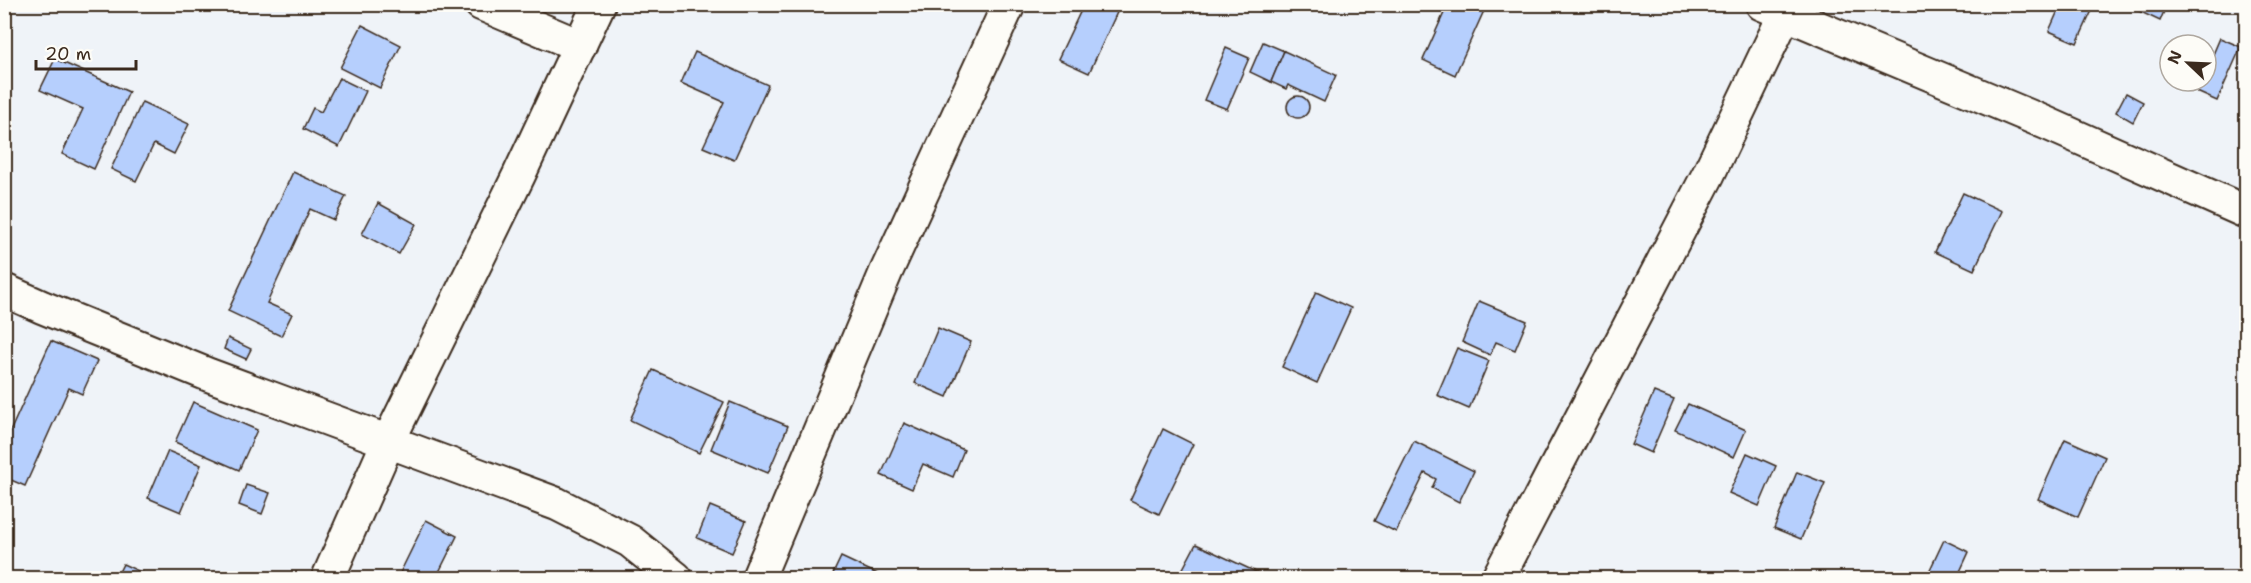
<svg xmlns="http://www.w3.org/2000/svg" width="2251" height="583" viewBox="0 0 2251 583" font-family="'Shantell Sans',sans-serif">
<rect width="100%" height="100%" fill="#eff3f8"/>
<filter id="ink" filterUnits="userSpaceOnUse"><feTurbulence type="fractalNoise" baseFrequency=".0167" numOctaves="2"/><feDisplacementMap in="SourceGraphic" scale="12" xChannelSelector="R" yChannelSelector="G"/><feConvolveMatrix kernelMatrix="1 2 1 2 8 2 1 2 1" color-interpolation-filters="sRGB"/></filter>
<g filter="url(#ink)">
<g fill="#b6cffd" stroke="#3b2a1e" stroke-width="1.5">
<path d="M1084 4H1112L1119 8 1089 73 1058 59Z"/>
<path d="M1448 4H1487L1455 75 1423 60Z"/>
<path d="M2061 4H2095L2077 43 2049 31Z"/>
<path d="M2124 4H2167L2160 21Z"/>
<path d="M362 25 401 45 380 88 340 68Z"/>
<path d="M2220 38 2241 47 2217 101 2197 92 2202 81H2206V71Z"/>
<path d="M1263 42 1284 51 1271 82 1250 72Z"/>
<path d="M1226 48 1249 58 1227 109 1204 100Z"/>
<path d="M1284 51 1336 75 1324 102 1288 85 1286 89 1271 82Z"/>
<path d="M695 52 768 85 734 160 703 147 724 102 681 83Z"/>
<path d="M55 59 129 92 94 169 62 154 83 109 40 90Z"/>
<path d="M339 78 366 91 339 147 303 129 313 108 321 112Z"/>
<path d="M2126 93 2143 102 2133 122 2116 112Z"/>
<circle cx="1298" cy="107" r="11"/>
<path d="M142 102 189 124 174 154 154 144 136 181 111 169Z"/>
<path d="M293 172 346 196 334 220 310 209 267 303 292 314 281 336 228 311Z"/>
<path d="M1963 193 2002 211 1974 270 1935 252Z"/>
<path d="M378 203 416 224 399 254 362 234Z"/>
<path d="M1316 292 1351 308 1317 383 1282 367Z"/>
<path d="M1479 301 1527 321 1515 350 1496 342 1490 355 1462 342Z"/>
<path d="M938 328 971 342 947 397 915 383Z"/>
<path d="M228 338 251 349 246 359 224 349Z"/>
<path d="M51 341 97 361 82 394 69 388 25 486 4 477V445Z"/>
<path d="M1457 348 1489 361 1469 409 1437 395Z"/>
<path d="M653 370 724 402 699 453 630 420Z"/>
<path d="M1654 392 1674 400 1651 453 1631 444Z"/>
<path d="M193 402 257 430 239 470 175 442Z"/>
<path d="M730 402 788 426 768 473 711 449Z"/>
<path d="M1688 404 1746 430 1734 457 1675 430Z"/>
<path d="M904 423 964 450 953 477 923 464 912 489 881 475Z"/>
<path d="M1163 429 1193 444 1159 514 1130 500Z"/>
<path d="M2065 439 2105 457 2078 517 2038 499Z"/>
<path d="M1414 441 1474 471 1459 502 1432 488 1436 479 1425 473 1396 532 1374 521Z"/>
<path d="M168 451 201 465 181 512 148 498Z"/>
<path d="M1747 453 1776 466 1759 506 1729 493Z"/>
<path d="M1797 472 1825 483 1801 539 1774 528Z"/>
<path d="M246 485 270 493 262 514 239 505Z"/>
<path d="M710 506 746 521 732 553 697 538Z"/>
<path d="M426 520 457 536 436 578H407L399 575Z"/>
<path d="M1944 540 1969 552 1957 578H1926Z"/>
<path d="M1196 544 1269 578H1178Z"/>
<path d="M841 557 886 578H831Z"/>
<path d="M123 564 145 574 143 578H116Z"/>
</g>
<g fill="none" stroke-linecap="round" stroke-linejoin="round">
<g stroke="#3b2a1e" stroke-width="36">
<g id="minor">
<path d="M481 4 580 46"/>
<path d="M1762 4 2046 123 2246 212"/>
<path d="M4 290 42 307 209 375 557 504 630 541 676 578"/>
<path d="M328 578 388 442 519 175 599 4"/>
<path d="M758 578 886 272 1009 4"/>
<path d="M1498 578 1708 175 1785 14"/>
</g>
</g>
<use href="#minor" stroke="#fdfcf7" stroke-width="32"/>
</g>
</g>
<rect width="2251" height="583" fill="none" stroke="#fdfcf7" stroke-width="24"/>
<rect x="12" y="12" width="2227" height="559" fill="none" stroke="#3b2a1e" stroke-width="2" filter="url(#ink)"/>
<g transform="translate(2188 63) rotate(293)"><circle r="28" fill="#fdfcf7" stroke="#afa8a0" stroke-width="1.5"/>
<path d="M0-4.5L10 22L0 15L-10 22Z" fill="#3b2a1e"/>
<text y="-9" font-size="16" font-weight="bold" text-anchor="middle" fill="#3b2a1e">N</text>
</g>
<path d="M36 60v9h100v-9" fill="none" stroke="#3b2a1e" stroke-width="3"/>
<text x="45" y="60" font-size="18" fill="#3b2a1e" stroke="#fdfcf7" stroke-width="4.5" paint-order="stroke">20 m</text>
</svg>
